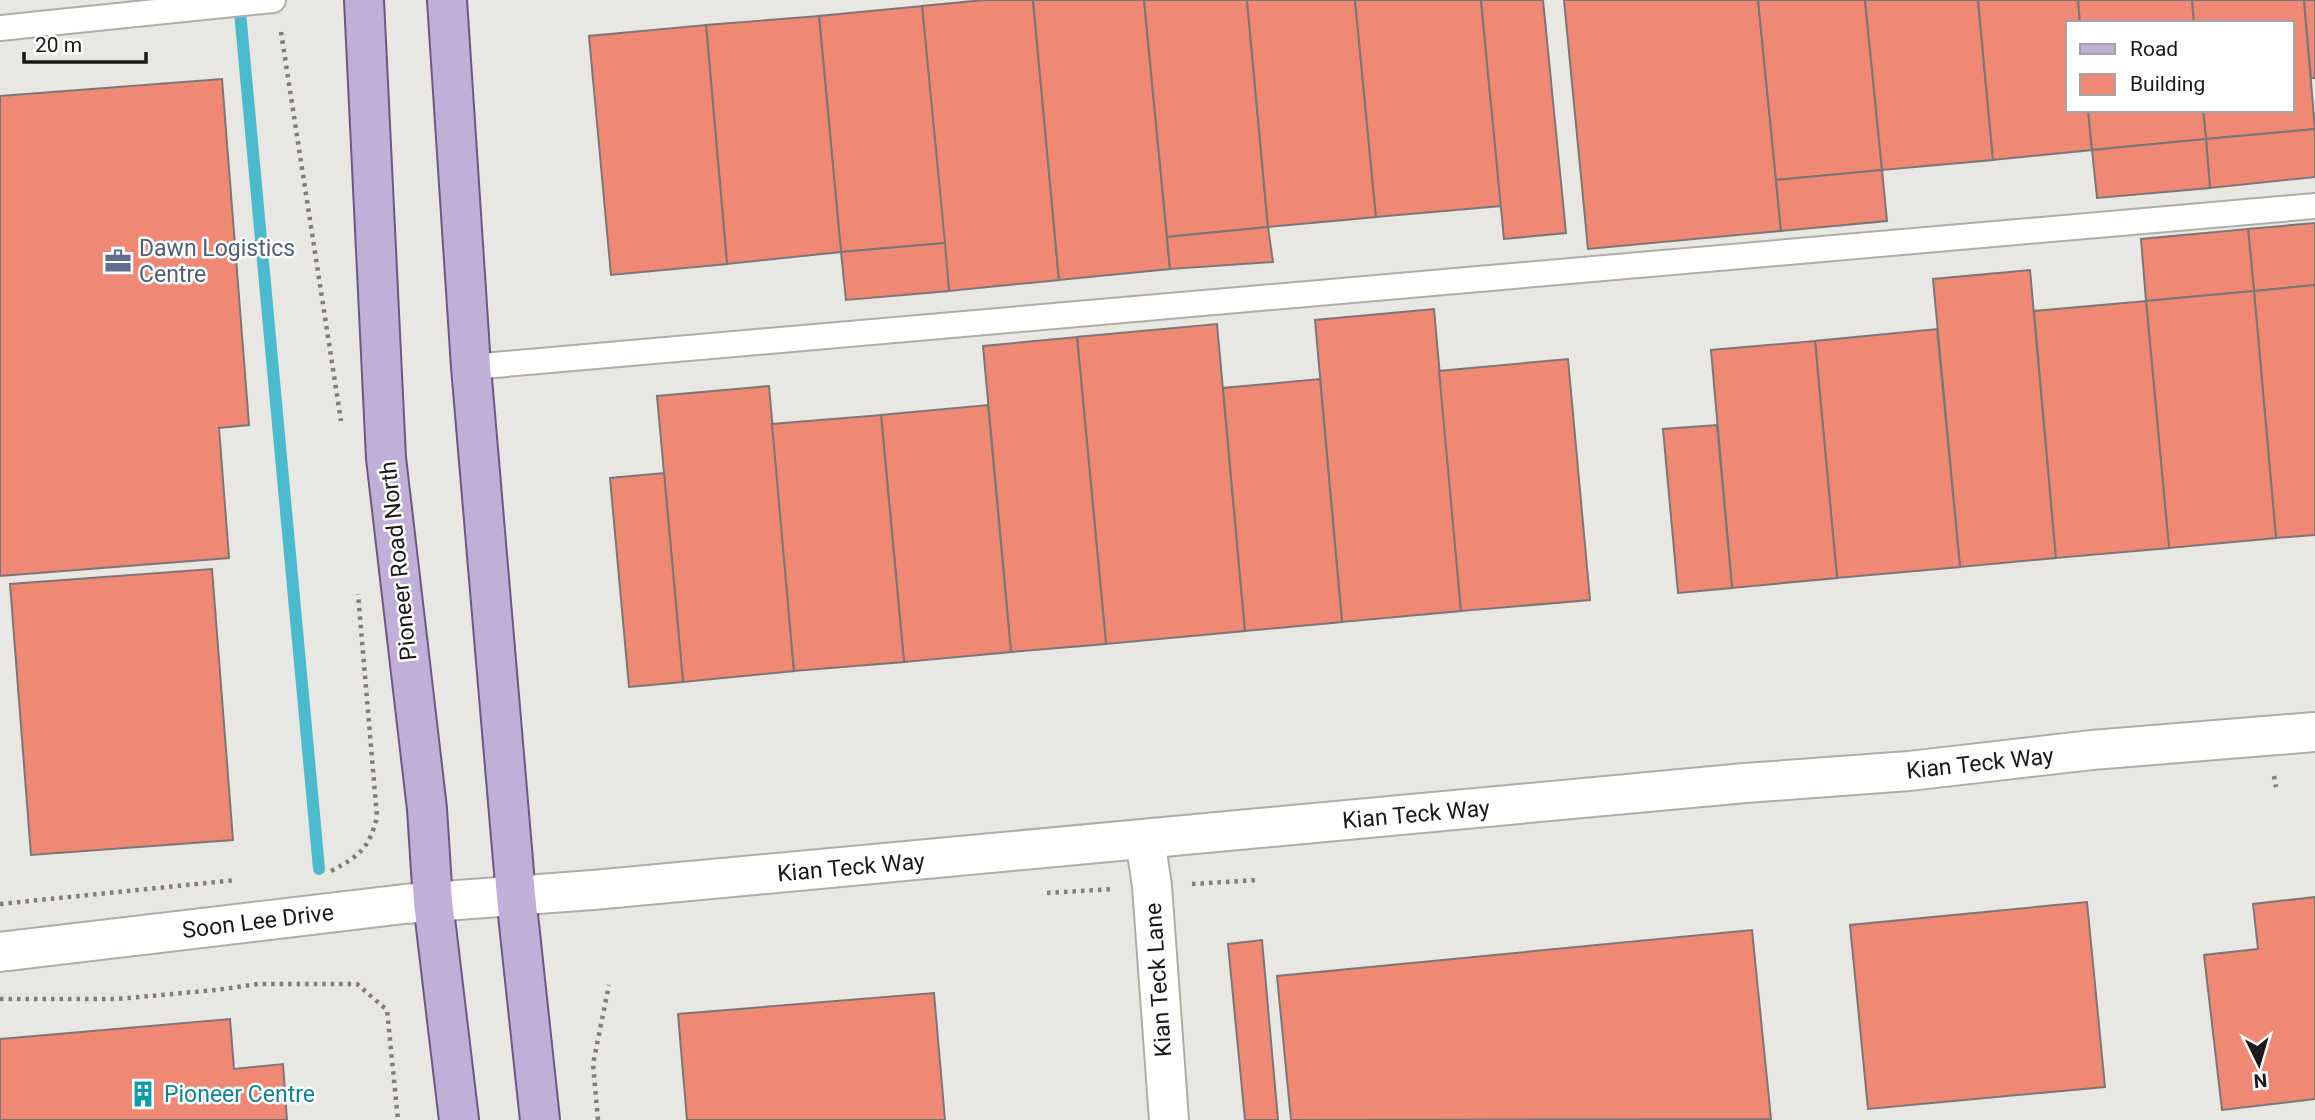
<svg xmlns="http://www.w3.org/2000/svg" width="2315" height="1120" viewBox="0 0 2315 1120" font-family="Roboto,sans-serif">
<rect width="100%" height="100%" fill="#e9e7e1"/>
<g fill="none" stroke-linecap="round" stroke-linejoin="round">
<path stroke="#4cbace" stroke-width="12" d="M239 1 319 869"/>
</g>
<g fill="#ef8975" stroke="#7c7675" stroke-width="2">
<path d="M984 0H1033L1059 280 949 291 922 6Z"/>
<path d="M1033 0H1144L1170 269 1059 280Z"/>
<path d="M1144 0H1247L1268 227 1167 237Z"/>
<path d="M1247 0H1355L1376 217 1268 227Z"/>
<path d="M1355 0H1481L1501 206 1376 217Z"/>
<path d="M1481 0H1543L1566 233 1504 239Z"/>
<path d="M1564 0H1758L1781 231 1588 249Z"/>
<path d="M1758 0H1865L1882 170 1776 180Z"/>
<path d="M1865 0H1978L1993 160 1882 170Z"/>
<path d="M1978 0H2078L2080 23H2068V110H2088L2092 150 1993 160Z"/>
<path d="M2078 0H2192L2194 23H2080Z"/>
<path d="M2192 0H2304L2315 129 2206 139 2203 110H2292V23H2194Z"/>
<path d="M2304 0H2315V78H2311Z"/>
<path d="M922 6 945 243 841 252 819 16Z"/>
<path d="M819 16 841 252 727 264 706 25Z"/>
<path d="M706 25 727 264 611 275 589 36Z"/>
<path d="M222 79 249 425 219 428 229 558 0 576V96Z"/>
<path d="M2088 110H2203L2206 139 2092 150Z"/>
<path d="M2315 129V177L2210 188 2206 139Z"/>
<path d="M2206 139 2210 188 2097 198 2092 150Z"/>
<path d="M1882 170 1887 221 1781 231 1776 180Z"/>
<path d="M2315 223V285L2254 291 2248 229Z"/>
<path d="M1268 227 1273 262 1170 269 1167 237Z"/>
<path d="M2248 229 2254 291 2146 301 2141 239Z"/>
<path d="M945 243 949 291 846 300 841 252Z"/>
<path d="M2030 270 2056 558 1960 567 1933 279Z"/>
<path d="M2315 285V535L2276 538 2254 291Z"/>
<path d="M2254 291 2276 538 2169 548 2146 301Z"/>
<path d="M2146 301 2169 548 2056 558 2034 311Z"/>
<path d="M1434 309 1461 611 1342 622 1315 320Z"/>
<path d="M1217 324 1245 631 1106 644 1077 337Z"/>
<path d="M1937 329 1960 567 1837 578 1815 341Z"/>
<path d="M1077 337 1106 644 1011 652 983 346Z"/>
<path d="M1815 341 1837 578 1732 588 1711 350Z"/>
<path d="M1568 359 1590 600 1461 611 1439 371Z"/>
<path d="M1320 379 1342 622 1245 631 1223 388Z"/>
<path d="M769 386 794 671 683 682 657 396Z"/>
<path d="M988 405 1011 652 904 662 881 415Z"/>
<path d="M881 415 904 662 794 671 772 424Z"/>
<path d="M1717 425 1732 588 1678 593 1663 429Z"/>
<path d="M664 473 683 682 629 687 610 478Z"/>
<path d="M212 569 233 840 31 855 10 584Z"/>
<path d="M2315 897V1099L2222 1110 2204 955 2258 949 2253 904Z"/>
<path d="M2087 902 2105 1087 1868 1109 1850 925Z"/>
<path d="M1752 930 1771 1119 1291 1120 1277 976Z"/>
<path d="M1262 940 1278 1120H1245L1228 944Z"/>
<path d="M934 993 945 1120H687L678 1014Z"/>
<path d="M230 1019 234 1069 283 1064 287 1120H0V1039Z"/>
</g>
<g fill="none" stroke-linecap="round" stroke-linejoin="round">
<g stroke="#aeaca7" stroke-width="28">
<g id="service">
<path d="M0 28 273 0"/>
<path d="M471 367 2315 206"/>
</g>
</g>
<g stroke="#aeaca7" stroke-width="42">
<g id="minor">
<path d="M1145 839 1152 886 1169 1120"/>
<path d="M0 952 404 904 593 890 1745 783 1909 771 2092 750 2315 732"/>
</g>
</g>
<g stroke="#6b5984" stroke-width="42">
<g id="primary">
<path d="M364 0 386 458 427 809 433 902 459 1120"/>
<path d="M447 0 471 367 516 896 540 1120"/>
</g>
</g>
<g stroke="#807e7a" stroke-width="4.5" stroke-dasharray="3.5 5" stroke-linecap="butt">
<path d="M281 32 341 421"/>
<path d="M2274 776 2276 787"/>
<path d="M331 871C359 856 369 849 377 817L358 594"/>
<path d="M1192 884 1257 880"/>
<path d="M1047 893 1113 889"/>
<path d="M0 904 236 880"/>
<path d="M0 999H117L216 990 258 984H357L387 1010 398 1120"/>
<path d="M598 1120 593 1064 609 985"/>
</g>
<use href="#service" stroke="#fff" stroke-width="24"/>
<use href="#minor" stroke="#fff" stroke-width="38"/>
<use href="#primary" stroke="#c0b0d9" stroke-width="38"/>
</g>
<defs>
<g id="office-bare" transform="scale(2.1)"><path d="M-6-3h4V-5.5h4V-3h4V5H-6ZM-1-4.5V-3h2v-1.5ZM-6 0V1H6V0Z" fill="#5c6f8a" stroke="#fff" stroke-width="2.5" paint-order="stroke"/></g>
<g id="building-bare" transform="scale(2.1)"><path d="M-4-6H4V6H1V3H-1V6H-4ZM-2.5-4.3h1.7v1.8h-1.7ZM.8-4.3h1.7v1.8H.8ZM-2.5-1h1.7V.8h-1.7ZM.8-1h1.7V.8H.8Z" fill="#0f9aa8" stroke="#fff" stroke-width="2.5" paint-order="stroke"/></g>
</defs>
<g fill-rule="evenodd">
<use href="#office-bare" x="118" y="261"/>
<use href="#building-bare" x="143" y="1094"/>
</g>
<g text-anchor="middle" stroke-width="5" stroke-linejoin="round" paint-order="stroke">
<g font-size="23" fill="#4e5e75" stroke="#fff" text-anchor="start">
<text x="139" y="256">Dawn Logistics<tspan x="139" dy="26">Centre</tspan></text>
</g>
<g font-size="23" fill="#1a1917" stroke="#fff">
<text transform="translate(398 561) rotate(-96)" y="8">Pioneer Road North</text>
<text transform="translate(1980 763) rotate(-6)" y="8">Kian Teck Way</text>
<text transform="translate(1416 814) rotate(-5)" y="8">Kian Teck Way</text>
<text transform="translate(851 867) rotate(-5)" y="8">Kian Teck Way</text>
<text transform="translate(258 921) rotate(-7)" y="8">Soon Lee Drive</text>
<text transform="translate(1158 980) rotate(-94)" y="8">Kian Teck Lane</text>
</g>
<g font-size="23" fill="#0d838f" stroke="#fff" text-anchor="start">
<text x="164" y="1102">Pioneer Centre</text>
</g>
</g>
<rect x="2066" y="21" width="228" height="91" fill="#ffffff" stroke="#a3a3a2" stroke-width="2"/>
<rect x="2080" y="44" width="35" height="10" fill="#c0b0d9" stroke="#a3a3a2" stroke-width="2"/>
<text x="2130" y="56" font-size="21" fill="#1a1917">Road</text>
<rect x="2080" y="74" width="35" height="21" fill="#ef8975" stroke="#a3a3a2" stroke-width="2"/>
<text x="2130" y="91" font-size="21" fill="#1a1917">Building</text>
<g transform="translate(2259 1064) rotate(175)" stroke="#ffffff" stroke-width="5" paint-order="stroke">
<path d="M0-5L12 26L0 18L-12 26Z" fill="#1a1917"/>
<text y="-10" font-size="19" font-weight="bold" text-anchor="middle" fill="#1a1917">N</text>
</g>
<path d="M24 52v10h122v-10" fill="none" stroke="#1a1917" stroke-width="3.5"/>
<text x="35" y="52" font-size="21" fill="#1a1917" stroke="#ffffff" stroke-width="5" paint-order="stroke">20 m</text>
</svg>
